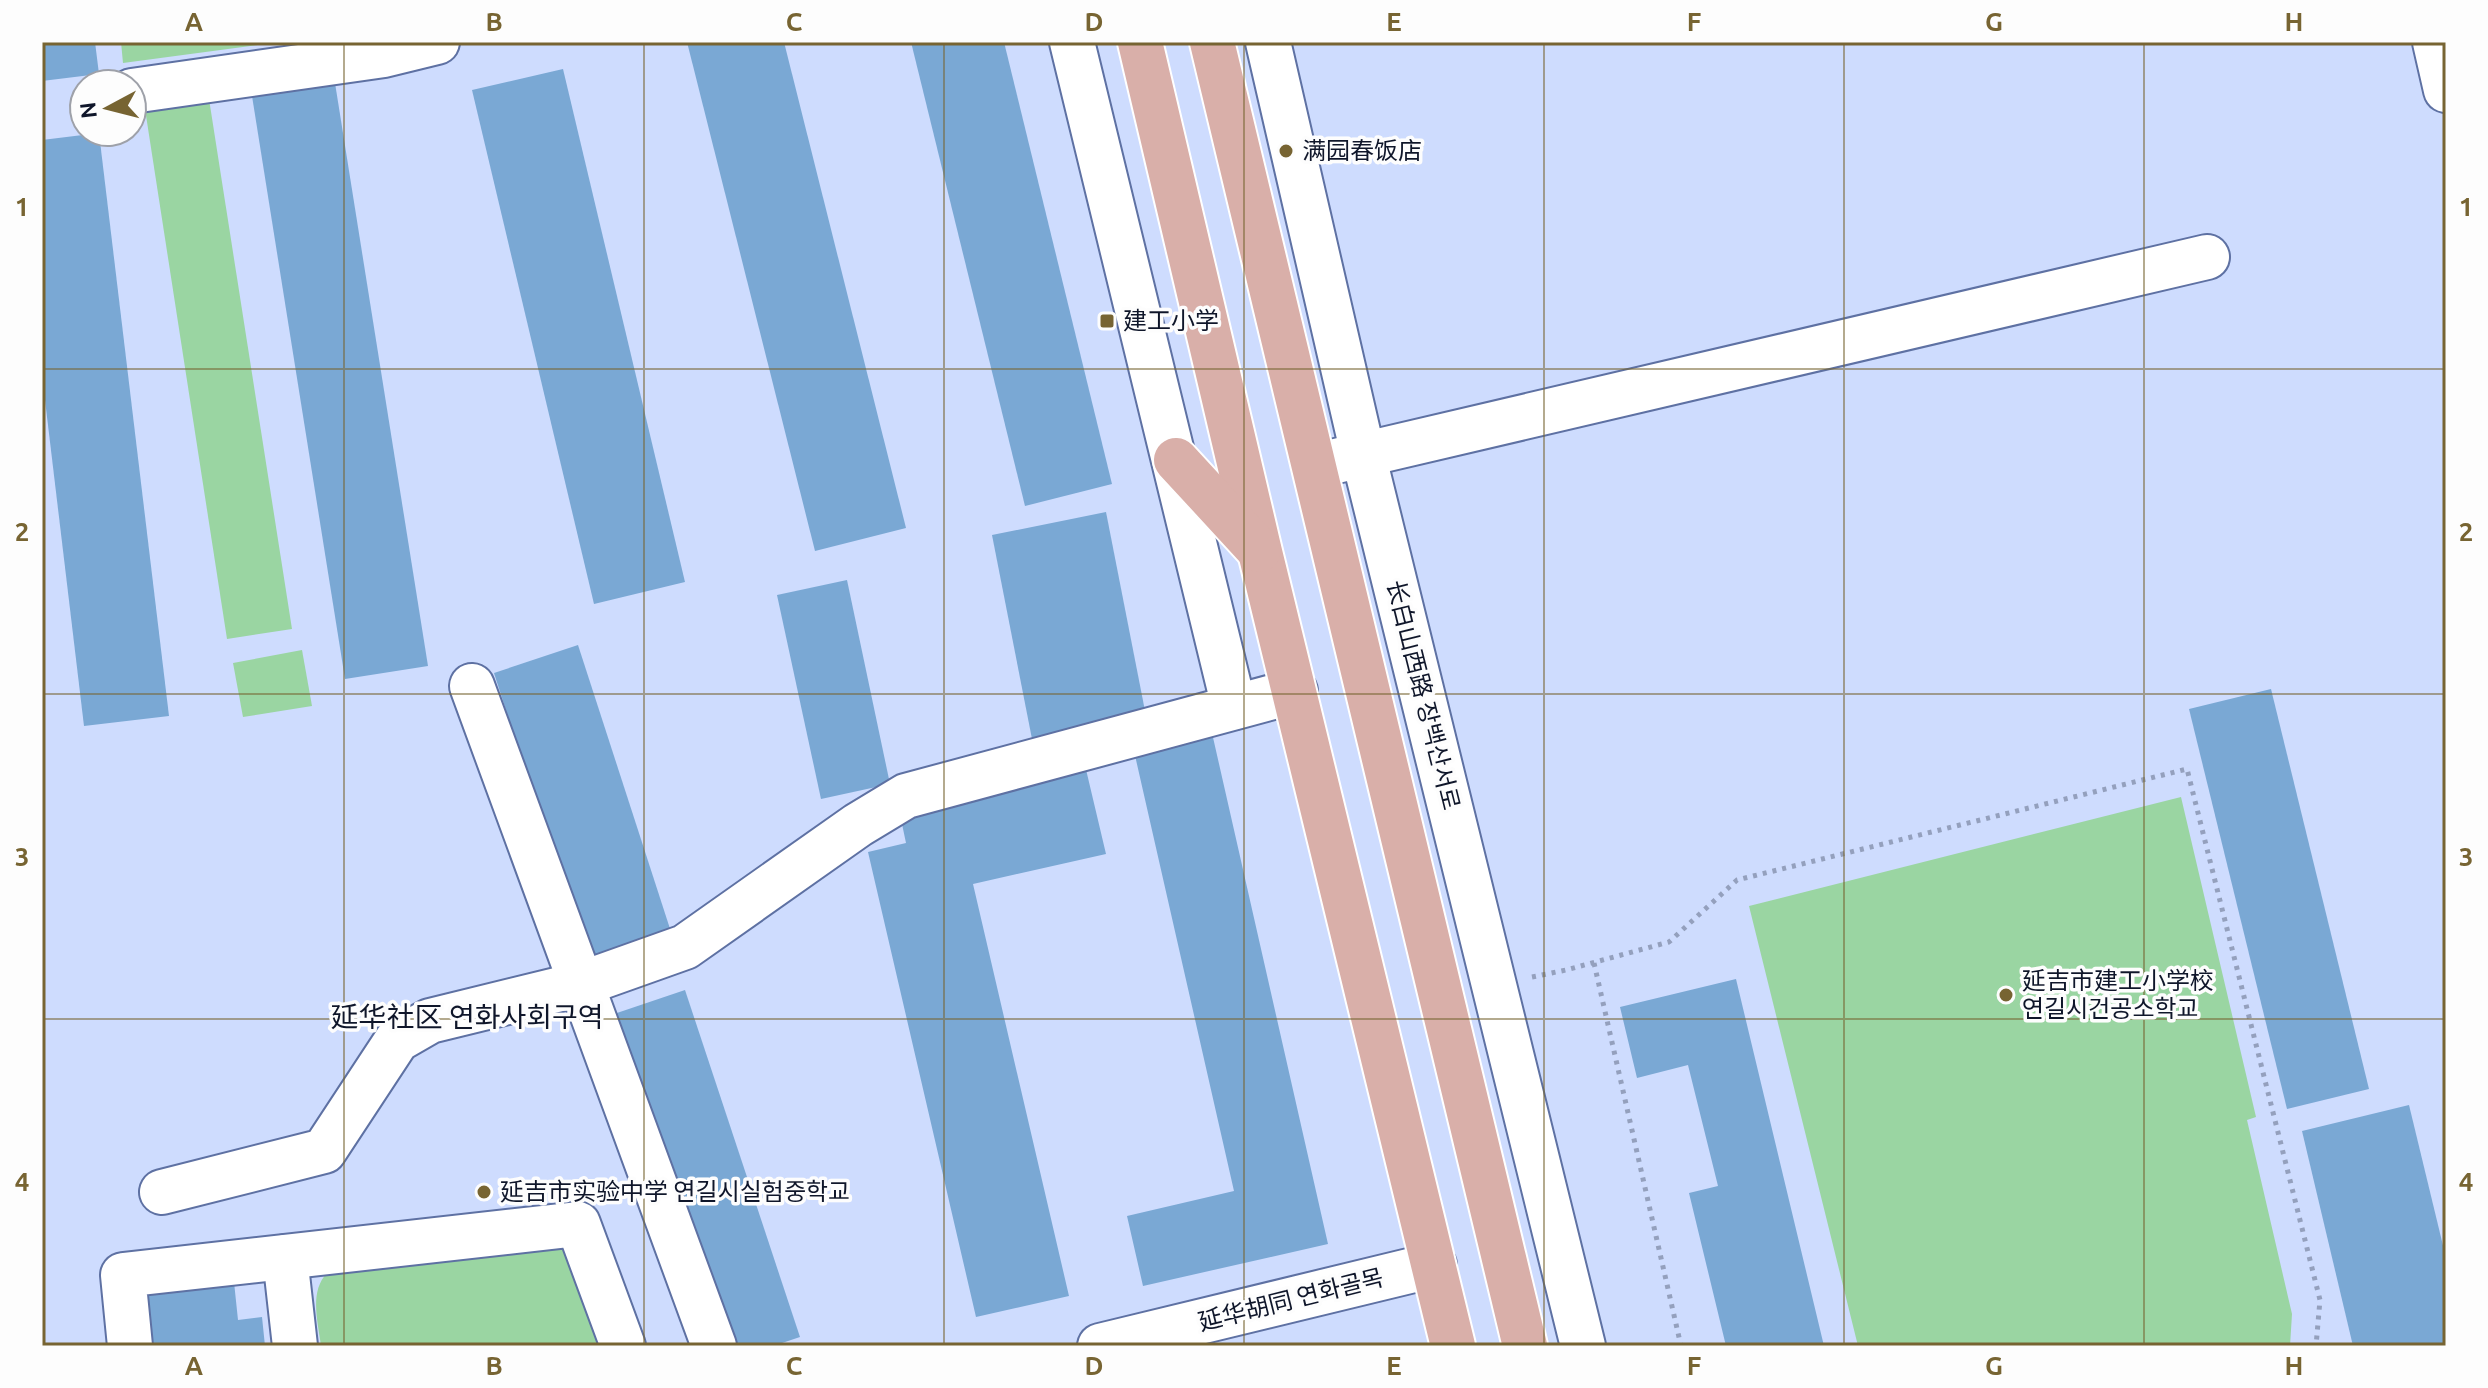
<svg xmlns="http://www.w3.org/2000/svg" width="2488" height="1388" viewBox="0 0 2488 1388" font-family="Ubuntu,'Noto Sans SC','Noto Sans KR',sans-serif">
<rect width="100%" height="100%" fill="#cedcfe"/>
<g fill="#9ad5a2">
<path d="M121 42H280L123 63Z"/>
<path d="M209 99 292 629 227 639 145 109Z"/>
<path d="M302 650 312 706 243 717 233 663Z"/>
<path d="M2181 797 2256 1117 2247 1120 2292 1314 2290 1346H1858L1749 906Z"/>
<path d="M558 1244 567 1250 605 1346H321C318 1322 309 1292 327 1273Z"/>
</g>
<g fill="#7aa8d4">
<path d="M42 42H95L99 74 42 81Z"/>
<path d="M687 42H784L906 528 815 551Z"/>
<path d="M911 42H1004L1112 484 1025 506Z"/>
<path d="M563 69 685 582 594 604 472 90Z"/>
<path d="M335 83 428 666 345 679 252 96Z"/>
<path d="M99 133 169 716 84 726 42 375V140Z"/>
<path d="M1106 512 1146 716 1032 739 992 535Z"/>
<path d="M847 580 890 784 821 799 777 595Z"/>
<path d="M578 645 673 938 588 966 494 673Z"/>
<path d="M2271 689 2369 1089 2287 1109 2189 709Z"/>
<path d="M1212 733 1328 1244 1143 1286 1127 1216 1234 1191 1134 751Z"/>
<path d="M1084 761 1106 854 973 884 1069 1296 976 1317 868 852 906 843 898 805Z"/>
<path d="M1736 979 1824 1346H1726L1689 1193 1718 1186 1688 1065 1637 1078 1620 1007Z"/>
<path d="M685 990 800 1337 773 1346H720L611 1015Z"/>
<path d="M2409 1105 2446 1258V1346H2353L2302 1131Z"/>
<path d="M234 1282 238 1320 262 1317 265 1346H148L143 1292Z"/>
</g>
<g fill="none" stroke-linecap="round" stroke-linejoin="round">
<g stroke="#5e71a3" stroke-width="48">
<g id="minor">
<path d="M1072 42 1234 707"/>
<path d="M1268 42 1363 454 1583 1346"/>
<path d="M2435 42 2446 90"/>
<path d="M132 91 384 55 437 42"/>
<path d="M1336 461 2207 257"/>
<path d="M472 686 714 1346"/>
<path d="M162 1192 324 1151 397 1040 430 1021 581 984 685 947 858 825 906 796 1295 691"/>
<path d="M285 1257 295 1346"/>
<path d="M130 1346 123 1275 578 1224 623 1346"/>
<path d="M1100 1346 1434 1265"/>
</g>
</g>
<g stroke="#fff" stroke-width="48">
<g id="major">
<path d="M1140 42 1260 552 1453 1346"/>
<path d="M1212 42 1525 1346"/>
<path d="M1176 460 1259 550"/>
</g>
</g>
<g stroke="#94a0bd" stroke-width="5" stroke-dasharray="4 6" stroke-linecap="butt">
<path d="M1594 963 1681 1346"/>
<path d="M1532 977 1566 970 1669 942 1737 880 2187 769 2320 1300 2316 1346"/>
</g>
<use href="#minor" stroke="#fff" stroke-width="44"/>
<use href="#major" stroke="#d9afa9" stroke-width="44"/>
</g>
<path fill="none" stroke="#776432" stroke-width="2" stroke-opacity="0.55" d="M344 42V1346M644 42V1346M944 42V1346M1244 42V1346M1544 42V1346M1844 42V1346M2144 42V1346M42 369H2446M42 694H2446M42 1019H2446"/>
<g fill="#776432" stroke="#fdfdfd" stroke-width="3">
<circle cx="1286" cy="151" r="8"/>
<rect x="1099" y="313" width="16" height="16" rx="4"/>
<circle cx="2006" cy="995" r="8"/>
<circle cx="484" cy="1192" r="8"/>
</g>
<g text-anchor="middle" stroke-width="7" stroke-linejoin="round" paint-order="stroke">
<g font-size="24" fill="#0f162a" stroke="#fdfdfd" text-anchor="start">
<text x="1302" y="159">满园春饭店</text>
<text x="1123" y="329">建工小学</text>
<text x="2022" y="989">延吉市建工小学校<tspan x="2022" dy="28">연길시건공소학교</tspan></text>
<text x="500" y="1200">延吉市实验中学 연길시실험중학교</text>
</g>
<g font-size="24" fill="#0f162a" stroke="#fdfdfd">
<text transform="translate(1423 695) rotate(76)" y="8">长白山西路 장백산서로</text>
<text transform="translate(1291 1300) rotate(-14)" y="8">延华胡同 연화골목</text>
</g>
<g font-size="28" fill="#0f162a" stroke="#fdfdfd">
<text x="467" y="1027">延华社区 연화사회구역</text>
</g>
</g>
<rect width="2488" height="1388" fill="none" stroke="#fdfdfd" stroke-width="88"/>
<g transform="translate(108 108) rotate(263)"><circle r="38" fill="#fdfdfd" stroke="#9ea1a9" stroke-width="2"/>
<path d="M0-6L14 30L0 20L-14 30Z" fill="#776432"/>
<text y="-12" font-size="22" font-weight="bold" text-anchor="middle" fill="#0f162a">N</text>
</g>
<rect x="44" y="44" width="2400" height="1300" fill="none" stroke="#776432" stroke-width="3"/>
<g font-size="26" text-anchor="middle" font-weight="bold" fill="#776432">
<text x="194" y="31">A</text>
<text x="494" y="31">B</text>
<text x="794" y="31">C</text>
<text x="1094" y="31">D</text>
<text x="1394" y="31">E</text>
<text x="1694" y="31">F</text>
<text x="1994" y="31">G</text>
<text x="2294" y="31">H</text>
<text x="22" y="216">1</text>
<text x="2466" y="216">1</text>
<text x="22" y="541">2</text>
<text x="2466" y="541">2</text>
<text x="22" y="866">3</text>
<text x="2466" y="866">3</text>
<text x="22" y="1191">4</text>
<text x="2466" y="1191">4</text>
<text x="194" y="1375">A</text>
<text x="494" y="1375">B</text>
<text x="794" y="1375">C</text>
<text x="1094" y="1375">D</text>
<text x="1394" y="1375">E</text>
<text x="1694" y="1375">F</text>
<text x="1994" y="1375">G</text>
<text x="2294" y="1375">H</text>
</g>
</svg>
